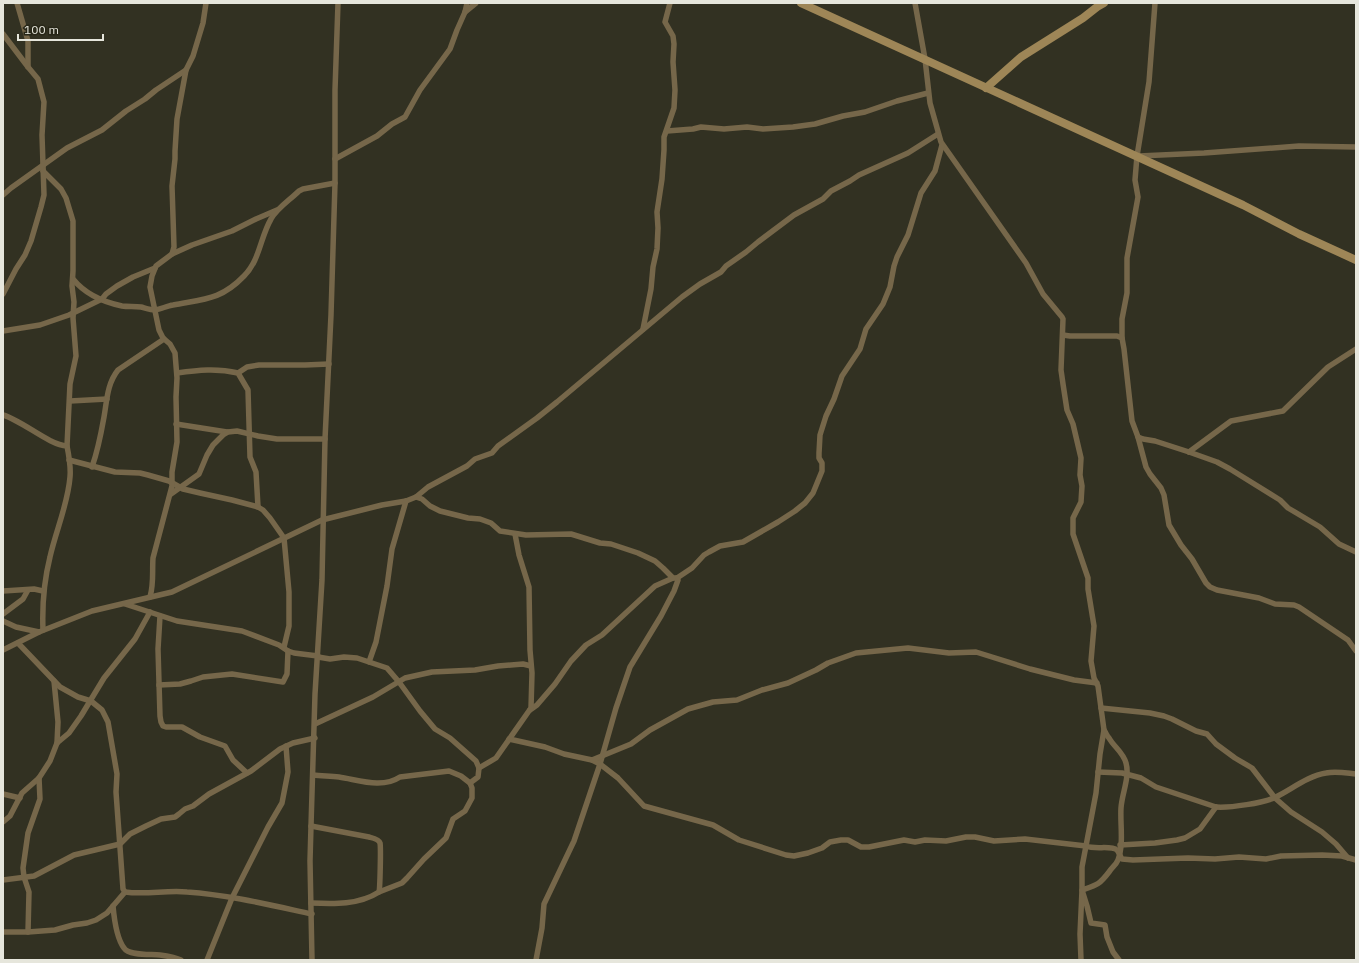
<svg xmlns="http://www.w3.org/2000/svg" width="1359" height="963" viewBox="0 0 1359 963" font-family="'IBM Plex Sans',sans-serif">
<rect width="100%" height="100%" fill="#323122"/>
<g fill="none" stroke-linecap="round" stroke-linejoin="round">
<g stroke="#76674a" stroke-width="5.5">
<path d="M17 3 28 41V67"/>
<path d="M915 3 925 59 930 103 941 142 1026 263 1043 294 1062 317 1063 319 1061 370 1063 384 1067 410 1073 424 1081 458 1080 475 1082 486 1081 502 1073 518V534L1088 578V589L1094 626 1091 661 1094 678 1098 686 1104 730 1100 754 1096 793 1082 867V890L1087 906 1091 923 1105 925 1107 937 1113 952 1119 960"/>
<path d="M465 12 476 3"/>
<path d="M3 34 28 67 38 79 44 102 42 135 44 195 41 207 31 241 25 255 16 269 3 294"/>
<path d="M667 131 693 129 701 127 724 129 747 127 763 129 793 127 815 124 843 116 865 112 897 101 928 93"/>
<path d="M1139 156 1204 153 1299 146 1356 147"/>
<path d="M335 159 377 136 392 124 405 117 420 90 450 49 457 30 465 12 467 3"/>
<path d="M43 171 61 189 66 198 73 221V271L72 286 74 302 73 318 76 356 70 384 67 446"/>
<path d="M3 195 11 188 67 148 102 130 126 111 145 99 156 90 186 70"/>
<path d="M172 254 192 245 232 231 256 219 277 210"/>
<path d="M73 279C85 294 103 302 122 306 128 307 135 306 141 307 145 308 151 310 155 310 161 309 167 306 173 305 204 299 221 300 244 276 260 260 260 238 271 219 277 208 290 200 299 191L303 189 335 183"/>
<path d="M643 329 651 289 653 267 657 249 658 228 657 212 662 179 664 150V137L674 108 675 90 673 62 674 44 673 36 665 22 670 3"/>
<path d="M3 331 40 325 69 315 102 299 106 294 117 286 133 277 155 268"/>
<path d="M1063 335 1070 336H1117L1122 338 1124 349 1132 421 1138 437 1143 439 1155 441 1189 452 1217 462 1230 469 1280 500 1288 508 1320 527 1339 544 1356 552"/>
<path d="M1122 338V319L1127 293V258L1138 197 1135 180 1137 156 1149 82 1155 3"/>
<path d="M177 373C198 370 217 368 238 373L248 390 250 457 256 472 258 507"/>
<path d="M238 373 247 367 259 365H305L329 364"/>
<path d="M70 401 107 399"/>
<path d="M3 415C23 421 49 445 67 446 69 456 71 467 70 477 68 504 56 530 50 557 44 581 42 605 43 630"/>
<path d="M176 424 227 432"/>
<path d="M1138 437 1146 467 1150 474 1161 488 1164 495 1169 525 1181 545 1192 559 1206 583 1210 587 1217 590 1259 598 1275 604 1294 605 1299 607 1348 640 1356 651"/>
<path d="M1189 452 1231 421 1283 411 1328 367 1356 349"/>
<path d="M69 460 115 472 140 473 148 475 169 481 183 489 200 493 232 500 258 507 263 510 270 518 284 538 289 592V626L284 647"/>
<path d="M92 467C98 450 101 434 104 417 107 400 107 384 118 370L164 339"/>
<path d="M171 494 199 474 207 455 213 445 223 435 228 432 237 431 258 436 277 439H325"/>
<path d="M416 497 422 499 430 506 440 511 468 518 480 519 491 523 500 531 526 535 571 534 600 543 611 544 638 553 655 561 663 568 673 578H677"/>
<path d="M677 578 678 580 674 591 661 616 630 667 616 708 600 764 618 778 644 806 713 825 739 840 786 855 794 856 808 853 822 848 830 842 841 840H848L861 847H869L904 840 915 842 925 840 946 841 966 837H975L994 841 1025 839 1086 846C1095 850 1111 845 1117 850 1119 852 1120 856 1122 859L1133 860 1188 858 1215 859 1239 857 1266 859 1281 856 1322 855 1342 856 1356 860"/>
<path d="M677 578 692 568 704 555 709 552 720 546 743 542 778 522 795 511 805 503 813 493 822 471V463L819 458V453L820 435 826 416 834 399 842 376 860 349 866 329 883 304 890 287 894 266 897 257 908 235 921 193 935 171 942 145"/>
<path d="M3 591 34 589 43 591"/>
<path d="M150 597C154 583 152 572 153 558L172 486V472L177 442 176 397 177 378 175 353 170 344 163 338 159 330 150 287 152 276 156 266 172 254 174 247 172 186 175 159V151L177 119 186 70 193 56 203 23 206 3"/>
<path d="M125 604 177 621 242 631 279 645 288 651 294 653 318 656"/>
<path d="M3 614 23 599 28 590"/>
<path d="M160 616 158 649 160 716 161 722 163 726 166 727H182L200 737 225 746 233 760 247 773"/>
<path d="M3 621 16 627 39 632"/>
<path d="M18 643 60 687 78 697 91 701 102 710 108 722 117 774 116 792 123 889 125 892C146 895 166 890 187 892 229 895 270 905 312 914"/>
<path d="M3 650 39 632 92 611 172 592 322 520 382 505 406 501 416 497 428 487 467 466 475 459 492 453 498 446 537 418 557 402 682 297 700 284 721 272 726 266 746 252 758 242 794 215 823 199 831 191 850 181 859 175 908 153 938 134"/>
<path d="M318 657 330 659 344 657 357 658 387 668 399 682 420 711 435 729 450 738 476 761 479 768 478 777 470 783"/>
<path d="M369 662 376 642 387 586 392 549 406 501"/>
<path d="M54 681 58 722 57 743"/>
<path d="M159 685 180 684 191 681 203 677 232 674 283 682 287 674 288 651"/>
<path d="M1101 708 1150 713 1164 716 1172 719 1196 731 1207 734 1216 744 1235 758 1252 768 1275 798 1291 812 1322 832 1336 844 1348 858"/>
<path d="M530 710 537 705 555 684 571 661 586 645 602 635 655 586 673 578"/>
<path d="M315 724 373 697 405 678 432 672 475 670 498 666 523 664 531 666"/>
<path d="M509 739 545 747 564 754 592 760 600 764 574 841 544 904 542 928 536 960"/>
<path d="M592 760 631 744 650 730 688 709 713 702 737 700 762 690 788 683 816 670 828 663 856 653 908 648 949 653 976 652 1030 669 1074 680 1097 683"/>
<path d="M479 768 496 758 531 708 532 673 530 650 529 587 519 555 515 534"/>
<path d="M1098 772 1122 773 1141 778 1156 787 1216 807C1230 808 1264 803 1276 797 1292 789 1308 776 1326 773 1336 771 1346 773 1356 774"/>
<path d="M313 775C322 776 330 776 339 777 359 780 382 789 400 777L449 771 461 776 470 783 472 788V798L465 811 453 819 446 838 424 859 407 878 402 883 379 892"/>
<path d="M3 794 20 798"/>
<path d="M3 822 10 816 22 793 39 778 50 761 57 743 69 733 81 716 104 678 135 639 150 612"/>
<path d="M311 826 369 837C373 838 379 839 380 843 381 847 380 889 379 892 359 905 334 904 311 903"/>
<path d="M1120 845 1155 843 1177 840 1185 838 1200 829 1216 807"/>
<path d="M3 880 34 876 74 855 120 844 130 834 146 826 161 819 175 817 179 814 185 809 193 806 209 794 251 771 280 749 293 743 315 738"/>
<path d="M113 906C114 917 117 939 124 948 129 956 151 954 160 955 167 956 174 957 181 960"/>
<path d="M3 932H28L55 930 73 925 87 923 96 920 107 913 125 892"/>
<path d="M28 932 29 892 24 877 23 868 28 833 40 799 39 778"/>
<path d="M207 960 232 898 268 827 282 803 288 772 286 746"/>
<path d="M312 960 310 861 311 826 315 694 322 580 325 439 331 315 335 183V90L338 3"/>
<path d="M1081 960 1080 934 1082 890C1097 885 1099 885 1109 872 1112 867 1116 865 1118 860 1124 844 1120 824 1121 808 1122 793 1130 777 1126 763 1123 752 1114 747 1109 738 1107 736 1106 733 1104 730"/>
</g>
<g stroke="#9e8657" stroke-width="8">
<path d="M801 3 1243 205 1299 234 1356 260"/>
<path d="M986 88 1021 57 1083 18 1097 7 1104 3"/>
</g>
</g>
<rect width="1359" height="963" fill="none" stroke="#e6e6dc" stroke-width="8"/>
<path d="M18 34v6h85v-6" fill="none" stroke="#e6e6dc" stroke-width="2"/>
<text x="24" y="34" font-size="12" fill="#e6e6dc" stroke="#282718" stroke-width="3" paint-order="stroke">100 m</text>
</svg>
